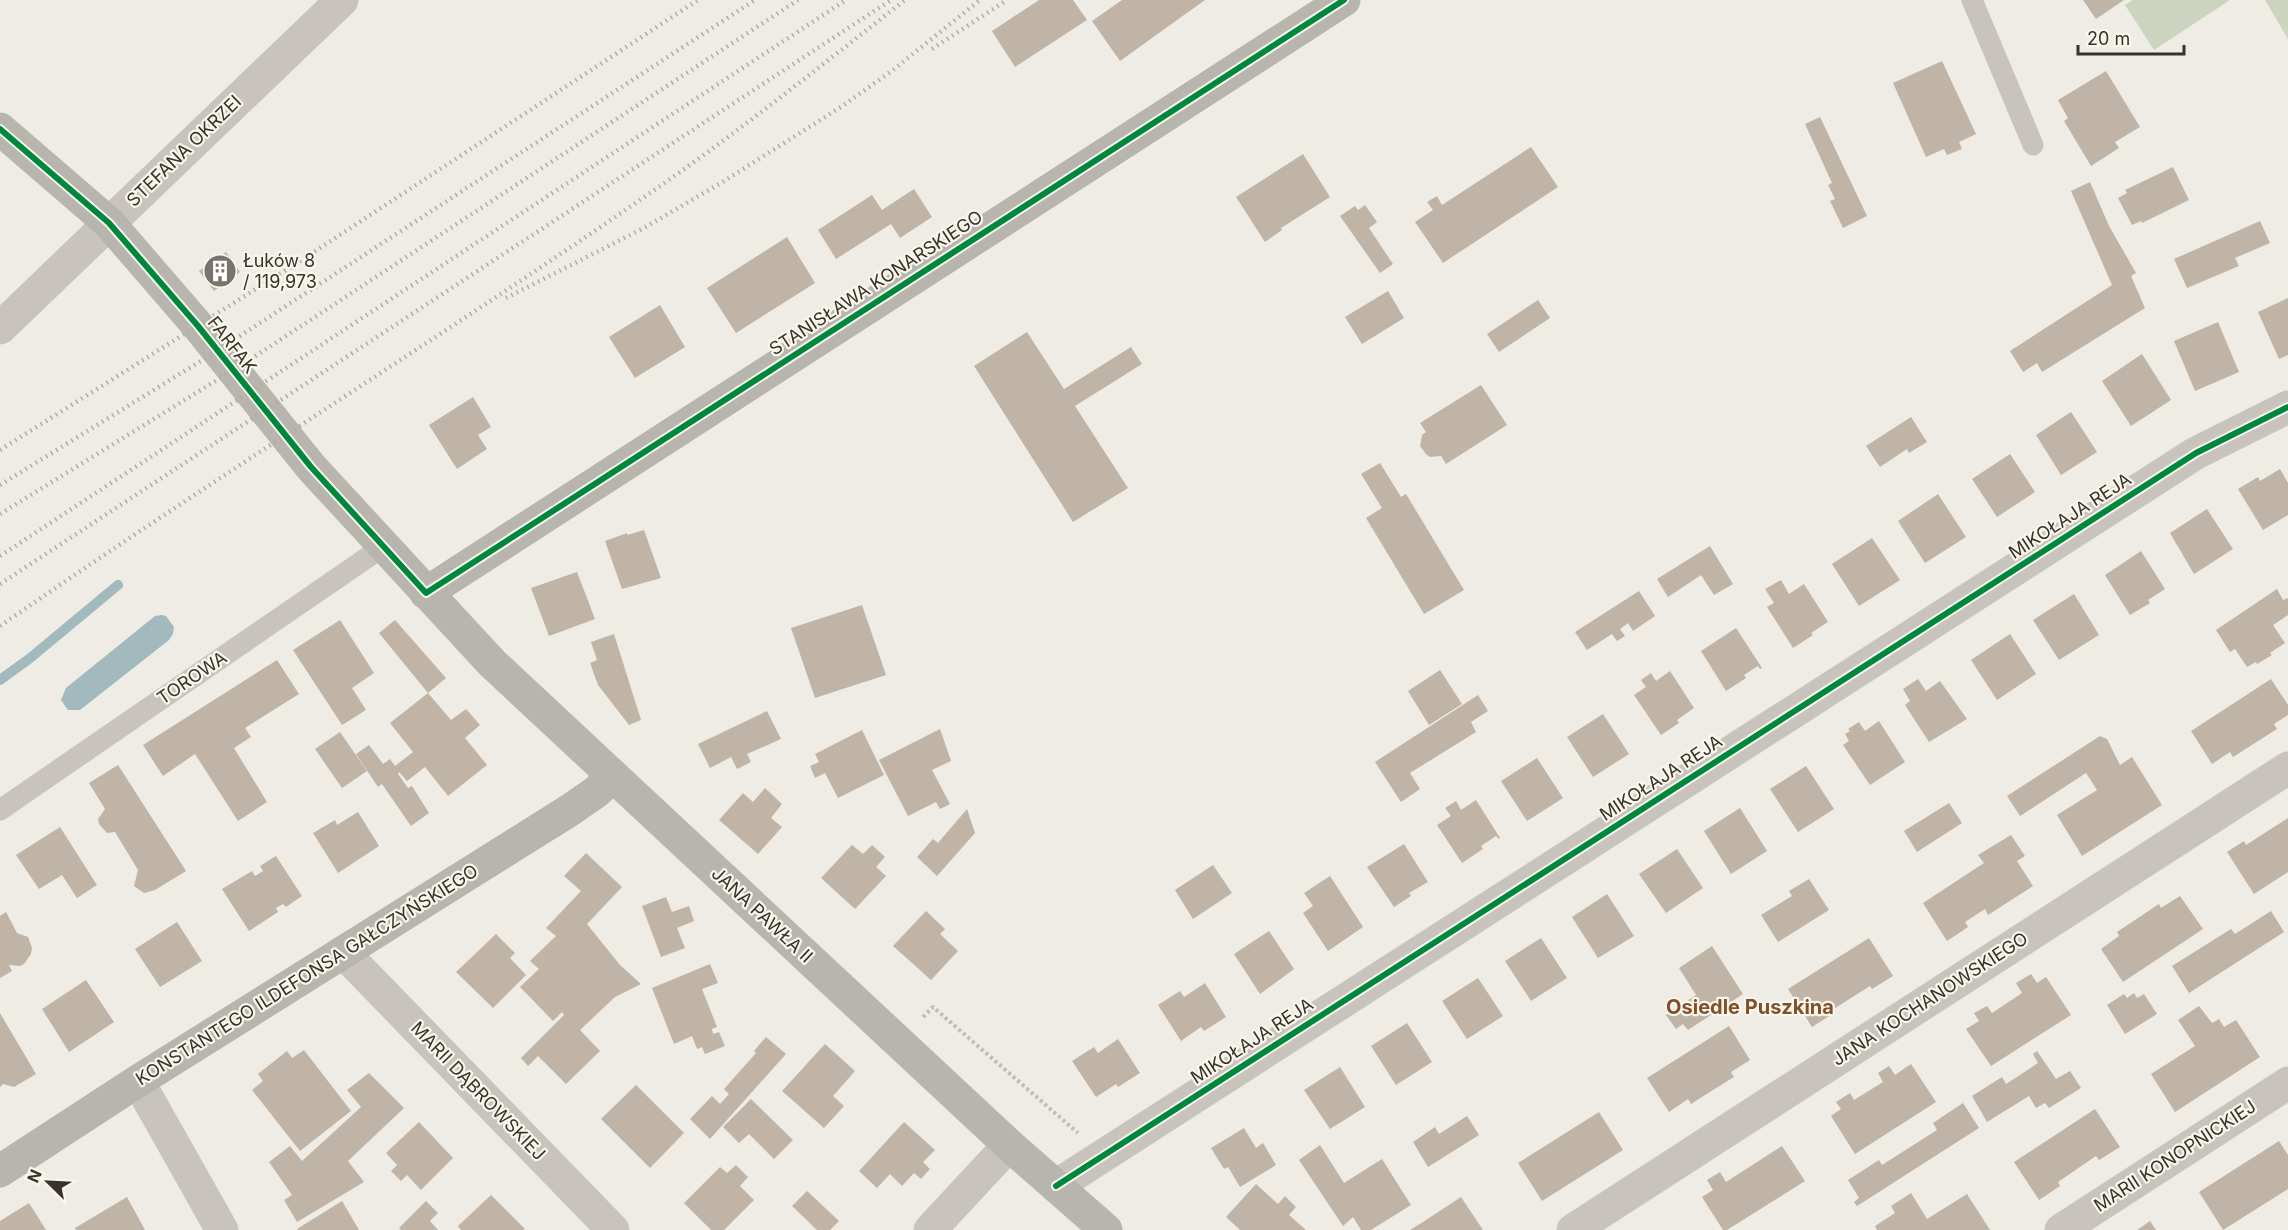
<svg xmlns="http://www.w3.org/2000/svg" width="2288" height="1230" viewBox="0 0 2288 1230" font-family="Inter,sans-serif">
<rect width="100%" height="100%" fill="#eeece5"/>
<g fill="#ccd4c0">
<path d="M2133 0H2230L2154 50 2125 5Z"/>
<path d="M2265 0H2288V39Z"/>
</g>
<path fill="#a2b9be" d="M162 615 166 616 174 627 173 634 169 640 80 710H68L61 700 66 688 155 616Z"/>
<g fill="none" stroke-linecap="round" stroke-linejoin="round">
<path stroke="#a2b9be" stroke-width="10" d="M0 680 29 659 118 585"/>
</g>
<g fill="#c0b4a7">
<path d="M1039 0H1073L1087 20 1015 67 992 31Z"/>
<path d="M1122 0H1205L1120 61 1092 21Z"/>
<path d="M2083 0H2124L2096 19Z"/>
<path d="M1942 61 1976 134 1959 142 1962 149 1947 155 1944 149 1926 157 1893 83Z"/>
<path d="M2106 71 2140 127 2115 142 2119 148 2091 166 2064 121 2068 118 2058 100Z"/>
<path d="M1820 117 1867 216 1843 228 1830 201 1835 199 1828 185 1832 183 1805 124Z"/>
<path d="M1531 147 1558 187 1443 263 1415 222 1433 210 1427 202 1437 196 1442 205Z"/>
<path d="M1303 154 1330 197 1281 228 1282 230 1265 242 1236 197Z"/>
<path d="M2173 167 2189 200 2142 223 2141 221 2132 225 2118 198 2127 193 2125 190Z"/>
<path d="M2090 182 2109 226 2136 273 2131 276 2145 308 2042 372 2037 363 2023 372 2010 351 2112 285 2071 191Z"/>
<path d="M914 189 932 217 900 238 891 224 836 259 818 230 872 195 882 210Z"/>
<path d="M1365 205 1377 222 1369 228 1393 264 1380 273 1340 216 1355 206 1358 210Z"/>
<path d="M2260 221 2270 243 2235 258 2239 266 2187 288 2174 259Z"/>
<path d="M787 237 815 283 736 333 707 288Z"/>
<path d="M226 252 240 272 214 291 199 271Z"/>
<path d="M1388 291 1404 318 1362 344 1345 317Z"/>
<path d="M2288 298V355L2279 359 2258 312Z"/>
<path d="M1538 300 1550 318 1499 352 1487 334Z"/>
<path d="M660 305 685 347 635 378 609 337Z"/>
<path d="M2218 322 2239 372 2195 391 2174 341Z"/>
<path d="M1027 332 1064 389 1131 347 1142 364 1075 406 1128 488 1073 522 974 366Z"/>
<path d="M2142 354 2171 400 2131 426 2102 381Z"/>
<path d="M1481 385 1507 425 1446 464 1441 456 1430 457 1426 454 1420 446 1422 435 1426 432 1420 423Z"/>
<path d="M473 397 491 427 478 435 487 449 457 469 429 425Z"/>
<path d="M2071 412 2097 452 2061 475 2036 435Z"/>
<path d="M1911 417 1927 442 1909 453 1907 449 1880 467 1866 446Z"/>
<path d="M2010 454 2035 492 1997 517 1972 479Z"/>
<path d="M1380 463 1401 497 1406 494 1464 590 1424 614 1366 518 1382 508 1361 474Z"/>
<path d="M2280 469 2288 483V515L2263 530 2238 489 2258 477 2260 481Z"/>
<path d="M1938 494 1966 537 1925 563 1898 521Z"/>
<path d="M2207 509 2233 549 2194 574 2170 533Z"/>
<path d="M644 530 661 578 622 589 605 541 627 533V535Z"/>
<path d="M1872 538 1900 580 1859 606 1832 564Z"/>
<path d="M1710 546 1733 584 1714 595 1701 575 1668 597 1657 579Z"/>
<path d="M2141 551 2165 589 2148 600 2150 603 2130 615 2105 575Z"/>
<path d="M577 572 595 619 549 636 531 588Z"/>
<path d="M1781 580 1789 594 1804 584 1828 622 1811 633 1813 635 1793 648 1767 607 1774 603 1765 589Z"/>
<path d="M2277 589 2283 600 2288 598V615L2273 625 2285 643 2270 653 2272 655 2257 664 2256 662 2247 667 2235 649 2230 652 2216 630Z"/>
<path d="M1639 591 1655 616 1633 631 1628 623 1620 629 1625 636 1617 641 1612 634 1587 650 1575 632Z"/>
<path d="M2074 594 2099 635 2059 660 2033 620Z"/>
<path d="M862 605 886 675 815 698 791 628Z"/>
<path d="M340 620 374 673 352 688 366 710 342 725 293 650Z"/>
<path d="M395 620 446 678 428 693 451 720 466 709 480 725 465 738 487 765 448 796 425 767 407 781 399 772 398 774 408 788 412 786 429 813 411 826 382 784 378 787 356 754 369 745 383 764 390 759 395 766 413 752 390 723 428 693 379 633Z"/>
<path d="M1736 628 1762 668 1760 669 1758 666 1744 675 1746 678 1726 691 1701 651Z"/>
<path d="M614 634 641 720 629 725 598 685 590 663 597 660 591 642Z"/>
<path d="M2010 634 2036 674 1997 700 1971 660Z"/>
<path d="M277 660 299 694 245 728 251 737 234 748 267 802 238 821 195 754 163 776 143 745Z"/>
<path d="M1440 670 1462 704 1429 725 1408 691Z"/>
<path d="M1670 671 1694 708 1677 720 1679 723 1661 735 1634 695 1646 687 1641 680 1651 673 1656 681Z"/>
<path d="M1918 679 1926 691 1940 681 1967 719 1929 742 1905 705 1910 701 1903 689Z"/>
<path d="M2271 679 2288 705V715L2274 724 2277 729 2233 757 2230 752 2212 764 2191 731Z"/>
<path d="M1478 695 1488 711 1471 722 1476 732 1410 773 1420 789 1401 802 1375 762Z"/>
<path d="M767 711 781 739 747 754 751 762 737 769 731 757 710 768 698 744Z"/>
<path d="M1603 714 1629 754 1593 777 1567 737Z"/>
<path d="M1879 721 1905 762 1870 785 1843 745 1849 741 1845 734 1850 731 1848 729 1859 722 1865 731Z"/>
<path d="M940 729 951 761 932 770 950 804 940 809 936 802 908 816 879 760Z"/>
<path d="M862 730 884 775 838 798 825 773 815 778 810 766 819 762 815 754Z"/>
<path d="M340 732 367 771 342 788 315 749Z"/>
<path d="M2100 736 2107 739 2120 765 2132 757 2162 805 2082 856 2057 815 2097 790 2086 773 2020 816 2007 796Z"/>
<path d="M1537 758 1563 798 1527 821 1501 781Z"/>
<path d="M118 765 186 871 155 890 144 893 134 886 138 870 115 832 107 833 99 824 98 819 105 809 89 783Z"/>
<path d="M1806 766 1834 809 1798 832 1770 789Z"/>
<path d="M765 788 782 804 771 818 782 827 758 854 719 820 743 793 753 802Z"/>
<path d="M1476 800 1500 838 1499 839 1496 836 1481 846 1483 849 1462 863 1437 825 1451 816 1445 808 1456 801 1461 810Z"/>
<path d="M1949 803 1962 823 1917 852 1904 831Z"/>
<path d="M1740 808 1767 851 1731 874 1704 831Z"/>
<path d="M967 809 975 833 937 876 917 857 933 839 938 843Z"/>
<path d="M358 812 379 846 338 873 313 833 335 820 337 825Z"/>
<path d="M2288 818V872L2254 894 2227 852 2244 841 2246 845Z"/>
<path d="M60 827 97 885 77 898 62 875 39 889 16 855Z"/>
<path d="M2011 835 2025 856 2017 861 2033 886 1988 915 1985 909 1965 922 1968 927 1947 941 1923 903 1984 863 1978 855Z"/>
<path d="M1404 844 1428 882 1409 893 1411 896 1394 907 1367 867Z"/>
<path d="M852 845 863 854 872 845 885 857 876 867 886 876 855 909 821 878Z"/>
<path d="M1677 849 1703 888 1666 913 1639 874Z"/>
<path d="M586 853 622 887 587 924 620 965 641 984 615 997 580 1030 600 1051 566 1084 538 1056 528 1066 521 1058 564 1015 562 1012 553 1021 520 987 539 969 530 961 556 936 546 928 581 891 564 876Z"/>
<path d="M276 856 302 896 286 907 283 904 276 908 278 912 249 931 222 889 252 871 255 876 263 871 260 866Z"/>
<path d="M1213 865 1232 893 1193 919 1175 890Z"/>
<path d="M1330 876 1363 927 1328 951 1303 913 1313 906 1304 893Z"/>
<path d="M1809 879 1829 910 1778 942 1761 915 1792 896 1789 891Z"/>
<path d="M1607 894 1634 936 1598 958 1572 917Z"/>
<path d="M2180 896 2203 929 2123 982 2101 949 2119 936 2117 932 2159 904 2161 908Z"/>
<path d="M666 897 672 912 689 906 694 921 677 928 685 948 661 957 642 906Z"/>
<path d="M926 911 945 929 940 934 958 951 931 980 893 946Z"/>
<path d="M2271 911 2284 932 2189 993 2172 966 2231 929 2235 934Z"/>
<path d="M6 912 17 933 28 937 32 948 31 954 24 964 20 966 9 965 12 971 0 978V916Z"/>
<path d="M177 922 202 961 160 987 135 949Z"/>
<path d="M1269 931 1294 969 1260 994 1234 954Z"/>
<path d="M496 934 515 953 510 958 526 975 493 1008 456 972Z"/>
<path d="M1541 938 1567 978 1531 1001 1505 961Z"/>
<path d="M1869 938 1893 976 1872 989 1870 986 1832 1010 1834 1013 1812 1027 1788 989Z"/>
<path d="M1712 946 1743 994 1688 1030 1683 1024 1676 1029 1666 1015 1696 995 1679 968Z"/>
<path d="M710 964 718 983 702 989 717 1027 712 1029 713 1034 719 1032 725 1046 705 1054 702 1047 697 1049 692 1036 674 1044 652 988Z"/>
<path d="M2031 974 2037 983 2046 977 2071 1015 1991 1066 1966 1029 1979 1021 1974 1013 1987 1006 1992 1013 2022 993 2016 983Z"/>
<path d="M1478 978 1503 1016 1467 1039 1442 1001Z"/>
<path d="M86 980 114 1022 69 1052 42 1009Z"/>
<path d="M1205 983 1226 1017 1204 1031 1201 1027 1181 1041 1158 1005 1180 991 1184 997Z"/>
<path d="M2134 993 2137 998 2144 994 2157 1014 2125 1034 2107 1005 2124 994 2127 998Z"/>
<path d="M2199 1006 2212 1023 2219 1019 2224 1027 2236 1020 2260 1057 2175 1112 2151 1074 2195 1046 2178 1020Z"/>
<path d="M0 1013 36 1074 14 1087 3 1084 0 1087Z"/>
<path d="M1407 1023 1432 1062 1396 1085 1371 1046Z"/>
<path d="M1729 1026 1750 1060 1731 1072 1734 1077 1713 1090 1691 1104 1688 1099 1669 1112 1647 1078Z"/>
<path d="M766 1037 786 1054 710 1139 690 1119 712 1096 720 1104 729 1094 724 1089 756 1053 754 1051Z"/>
<path d="M1118 1039 1140 1073 1118 1087 1116 1084 1096 1097 1072 1061 1094 1047 1098 1053Z"/>
<path d="M825 1044 855 1071 833 1096 844 1106 824 1128 782 1091Z"/>
<path d="M304 1050 351 1111 300 1151 252 1090 263 1081 258 1074 287 1051 292 1058Z"/>
<path d="M2037 1051 2056 1079 2070 1071 2081 1088 2049 1108 2045 1103 2036 1108 2029 1096 1987 1122 1972 1096 2002 1077 2006 1084 2038 1063 2033 1054Z"/>
<path d="M1911 1064 1936 1102 1855 1154 1831 1116 1841 1109 1836 1102 1850 1093 1854 1100 1883 1082 1878 1073 1889 1066 1895 1075Z"/>
<path d="M1340 1067 1365 1107 1330 1129 1304 1090Z"/>
<path d="M369 1073 404 1108 348 1161 364 1182 297 1222 284 1200 292 1195 269 1162 290 1146 302 1161 361 1107 347 1090Z"/>
<path d="M636 1085 684 1133 650 1168 601 1119Z"/>
<path d="M751 1099 793 1140 774 1159 749 1134 739 1143 723 1127Z"/>
<path d="M1963 1103 1979 1128 1857 1206 1854 1202 1859 1198 1848 1180 1879 1160 1882 1165 1937 1130 1933 1123Z"/>
<path d="M2095 1109 2120 1147 2099 1160 2096 1156 2058 1182 2060 1186 2039 1200 2014 1162Z"/>
<path d="M1599 1112 1623 1150 1542 1201 1518 1163Z"/>
<path d="M1467 1116 1479 1135 1428 1167 1413 1142 1435 1127 1439 1134Z"/>
<path d="M419 1122 453 1158 421 1190 407 1175 401 1181 391 1171 397 1165 386 1153Z"/>
<path d="M904 1122 935 1150 923 1162 930 1169 921 1179 914 1173 902 1186 890 1174 877 1188 859 1171Z"/>
<path d="M1244 1128 1256 1148 1263 1143 1276 1165 1240 1187 1228 1167 1224 1169 1211 1148Z"/>
<path d="M2279 1141 2288 1155V1189L2223 1230 2199 1192Z"/>
<path d="M1320 1145 1344 1183 1382 1159 1411 1205 1371 1230H1361L1353 1217 1343 1226 1299 1160Z"/>
<path d="M1782 1146 1805 1181 1727 1230H1723L1702 1197 1713 1190 1707 1180 1720 1172 1726 1182Z"/>
<path d="M736 1165 748 1177 740 1186 754 1200 724 1230H711L684 1203 720 1167 727 1173Z"/>
<path d="M1256 1184 1278 1204 1285 1196 1296 1207 1289 1215 1306 1230H1240L1226 1217Z"/>
<path d="M807 1191 839 1221 830 1230H817L792 1206Z"/>
<path d="M1911 1193 1927 1219 1967 1194 1990 1230H1877L1875 1226 1895 1213 1891 1206Z"/>
<path d="M491 1195 525 1229 523 1230H461L458 1226Z"/>
<path d="M127 1197 145 1230H76L75 1228Z"/>
<path d="M1461 1197 1483 1230H1410L1423 1222Z"/>
<path d="M342 1201 359 1230H298L297 1229Z"/>
<path d="M426 1201 438 1213 430 1221 438 1230H401L399 1228Z"/>
<path d="M29 1203 46 1230H0V1221Z"/>
<path d="M2150 1221 2156 1230H2137Z"/>
</g>
<g fill="none" stroke-linecap="round" stroke-linejoin="round">
<path stroke="#c0bcb6" stroke-width="4" stroke-dasharray="3 3" stroke-linecap="butt" d="M923 1017 933 1007 1078 1133"/>
<g stroke="#c8c4bd" stroke-width="21">
<path d="M1972 0 2033 145"/>
<path d="M0 810 384 546"/>
</g>
<g stroke="#c8c4bd" stroke-width="33">
<path d="M0 328 342 0"/>
<path d="M343 952 613 1230"/>
<path d="M138 1081 222 1230"/>
<path d="M1056 1186 2196 453 2288 407"/>
<path d="M930 1230 1009 1145"/>
<path d="M1573 1230 2288 768"/>
<path d="M2061 1230 2288 1083"/>
</g>
<g stroke="#b8b4ae" stroke-width="33">
<path d="M0 129 109 223 198 326 311 467 492 663 1009 1145 1106 1230"/>
<path d="M426 593 1344 0"/>
<path d="M0 1171 138 1081 570 810 596 792 613 776"/>
</g>
<g stroke="#b0aca7" stroke-width="4.5" stroke-dasharray="1.5 4.5" stroke-linecap="butt">
<path d="M932 49 1007 0"/>
<path d="M506 298 642 229 721 183 844 105 893 70 980 0"/>
<path d="M0 450 294 265 698 0"/>
<path d="M0 485 217 351 755 0"/>
<path d="M0 514 251 359 798 0"/>
<path d="M0 556 846 0"/>
<path d="M0 584 891 0"/>
<path d="M0 626C211 480 429 345 640 200 731 138 818 68 905 0"/>
</g>
<g stroke="#f9f6ed" stroke-width="10">
<g id="cycleway">
<path d="M0 129 109 223 198 326 311 467 426 593 1344 0"/>
<path d="M1056 1186 2196 453 2288 407"/>
</g>
</g>
<use href="#cycleway" stroke="#00873e" stroke-width="6"/>
</g>
<defs>
<g id="building-disc" transform="scale(1.725)"><circle r="9.5" fill="#78736c" stroke="#f9f6ed"/><path d="M-4-6H4V6H1V3H-1V6H-4ZM-2.5-4.3h1.7v1.8h-1.7ZM.8-4.3h1.7v1.8H.8ZM-2.5-1h1.7V.8h-1.7ZM.8-1h1.7V.8H.8Z" fill="#fff"/></g>
</defs>
<g fill-rule="evenodd">
<use href="#building-disc" x="220" y="271"/>
</g>
<g text-anchor="middle" stroke-width="4.5" stroke-linejoin="round" paint-order="stroke">
<g font-size="18" fill="#38322b" stroke="#f9f6ed">
<text transform="translate(184 151) rotate(-44)" y="6">STEFANA OKRZEI</text>
<text transform="translate(876 283) rotate(-33)" y="6">STANISŁAWA KONARSKIEGO</text>
<text transform="translate(232 345) rotate(52)" y="6">FARFAK</text>
<text transform="translate(2070 516) rotate(-33)" y="6">MIKOŁAJA REJA</text>
<text transform="translate(192 678) rotate(-34)" y="6">TOROWA</text>
<text transform="translate(1661 778) rotate(-33)" y="6">MIKOŁAJA REJA</text>
<text transform="translate(762 915) rotate(43)" y="6">JANA PAWŁA II</text>
<text transform="translate(307 975) rotate(-32)" y="6">KONSTANTEGO ILDEFONSA GAŁCZYŃSKIEGO</text>
<text transform="translate(1930 999) rotate(-33)" y="6">JANA KOCHANOWSKIEGO</text>
<text transform="translate(1252 1041) rotate(-33)" y="6">MIKOŁAJA REJA</text>
<text transform="translate(478 1091) rotate(46)" y="6">MARII DĄBROWSKIEJ</text>
<text transform="translate(2175 1156) rotate(-33)" y="6">MARII KONOPNICKIEJ</text>
</g>
<g font-size="18" fill="#38322b" stroke="#f9f6ed" text-anchor="start">
<text x="243" y="267">Łuków 8<tspan x="243" dy="21">/ 119,973</tspan></text>
</g>
<g font-size="20" font-weight="bold" fill="#824f29" stroke="#f9f6ed">
<text x="1750" y="1014">Osiedle Puszkina</text>
</g>
</g>
<g transform="translate(48 1182) rotate(294)" stroke="#f9f6ed" stroke-width="4.5" paint-order="stroke">
<path d="M0-4.5L10 22L0 15L-10 22Z" fill="#38322b"/>
<text y="-9" font-size="16" font-weight="bold" text-anchor="middle" fill="#38322b">N</text>
</g>
<path d="M2078 45v9h106v-9" fill="none" stroke="#38322b" stroke-width="3"/>
<text x="2087" y="45" font-size="18" fill="#38322b" stroke="#f9f6ed" stroke-width="4.5" paint-order="stroke">20 m</text>
</svg>
